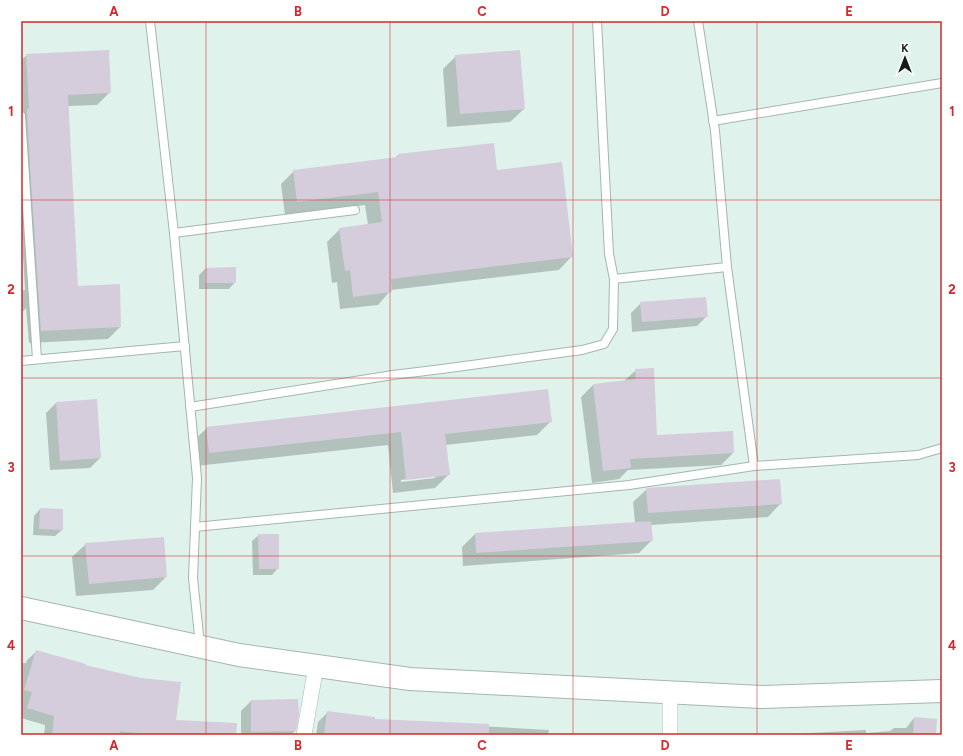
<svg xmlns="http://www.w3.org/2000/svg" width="963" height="756" viewBox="0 0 963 756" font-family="Figtree,sans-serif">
<rect width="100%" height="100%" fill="#e0f2ec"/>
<g fill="#0003" fill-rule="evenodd">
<path d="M27 55 110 92 97 105 68 106 77 287 120 327 108 339 29 343 26 308 21 314V290H25L21 221V60Z"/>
<path d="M456 56 524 109 510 122 447 127 443 69Z"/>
<path d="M398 155 496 171 572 256 559 270 391 290 378 305 340 309 337 282 332 283 327 242 340 229 368 225 365 205 285 215 281 184 294 171 395 158Z"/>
<path d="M205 269 235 282 229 289H199V275Z"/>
<path d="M641 303 707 316 697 326 632 332 631 313Z"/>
<path d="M636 370 656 436 733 453 721 465 628 470 619 479 592 483 581 397 593 385 624 381Z"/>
<path d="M56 403 100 458 90 468 50 470 46 413Z"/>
<path d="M550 422 537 435 445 445 448 475 435 488 393 493 388 445 196 466 193 441 207 428ZM435 476V478L401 482V480Z"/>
<path d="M647 489 781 503 768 517 651 525 652 540 639 553 463 566 462 547 475 534 635 523 633 502Z"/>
<path d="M40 509 62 530 55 536 33 535 34 516Z"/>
<path d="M259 535 278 568 272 575H253L252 541Z"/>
<path d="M86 544 166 577 153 590 76 596 72 557Z"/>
<path d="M37 651 175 721 235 735H44L45 725 21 718V663H26L27 660Z"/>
<path d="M297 700 295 731 290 735H241V711L251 701Z"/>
<path d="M327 713 374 720 549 730 548 735H316L318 722Z"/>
<path d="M914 718 935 735H773L866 730V733L890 731 894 728H906Z"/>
</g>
<g fill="#d5cddc">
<path d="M109 50 111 93 68 95 78 286 120 284 121 327 41 331 30 165 27 109H29L26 54Z"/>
<path d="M520 50 525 109 460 114 455 55Z"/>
<path d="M494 143 497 170 562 162 573 257 391 279 392 292 353 297 350 270 345 271 339 228 382 222 378 192 297 202 293 170 398 157V154Z"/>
<path d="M236 267V283H205V268Z"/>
<path d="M706 297 708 317 642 322 640 302Z"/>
<path d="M654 368 657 435 733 431 734 453 630 459 631 468 603 471 593 384 636 379 635 369Z"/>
<path d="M548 389 552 422 445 434 450 475 406 480 401 432 209 453 206 427Z"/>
<path d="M97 399 101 458 60 461 56 402Z"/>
<path d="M780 479 782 504 648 513 646 488Z"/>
<path d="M40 508 63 509V530L39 529Z"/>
<path d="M651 521 653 541 476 553 475 533Z"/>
<path d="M258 534H279V569H259Z"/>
<path d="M164 537 167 577 89 584 85 543Z"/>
<path d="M36 650 86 664 85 665 141 678 181 682 176 720 237 723 236 735H151L120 731V735H52L54 716 27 708 32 692 24 690Z"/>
<path d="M298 699 299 714 296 731 251 732V700Z"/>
<path d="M327 711 375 717V719L489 724V735H324Z"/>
<path d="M914 717 937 719 936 735H913Z"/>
</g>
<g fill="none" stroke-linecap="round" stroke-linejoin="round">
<g stroke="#a4b6af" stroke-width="10">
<g id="lane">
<path d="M150 21 174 233 197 478 193 578 200 645"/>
<path d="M597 21 609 254 614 279 727 267"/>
<path d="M21 116 37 359"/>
<path d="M713 121 942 83"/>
<path d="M174 233 355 210"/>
<path d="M21 361 185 346"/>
<path d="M190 407 393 375 442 369 582 350 604 344 613 329 614 279"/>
<path d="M754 466 918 455 942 448"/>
<path d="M195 527 629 485 754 466 727 267 715 131 698 21"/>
</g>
</g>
<g stroke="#a4b6af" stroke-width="16">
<g id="street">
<path d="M304 735 316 666"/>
<path d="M670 735V693"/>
</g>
</g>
<g stroke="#a4b6af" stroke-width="24">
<path id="secondary" d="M21 608 239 655 410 679 761 697 942 691"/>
</g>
<use href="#lane" stroke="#fff" stroke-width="8"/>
<use href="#street" stroke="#fff" stroke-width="15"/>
<use href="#secondary" stroke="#fff" stroke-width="22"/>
</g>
<path fill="none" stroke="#d62828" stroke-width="1" stroke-opacity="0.55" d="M206 21V735M390 21V735M573 21V735M757 21V735M21 200H942M21 378H942M21 556H942"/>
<rect width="963" height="756" fill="none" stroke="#ffffff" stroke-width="44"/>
<g transform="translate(905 58)" stroke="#ffffff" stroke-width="3" paint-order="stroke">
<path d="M0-3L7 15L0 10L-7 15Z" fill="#141b19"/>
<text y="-6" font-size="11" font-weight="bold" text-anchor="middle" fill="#141b19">K</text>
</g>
<rect x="22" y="22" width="919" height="712" fill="none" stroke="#d62828" stroke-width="1.5"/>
<g font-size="13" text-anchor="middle" font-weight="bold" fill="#d62828">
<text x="114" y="16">A</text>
<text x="298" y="16">B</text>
<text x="482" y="16">C</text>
<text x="665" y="16">D</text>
<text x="849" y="16">E</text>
<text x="11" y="116">1</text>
<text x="952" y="116">1</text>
<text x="11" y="294">2</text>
<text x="952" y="294">2</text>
<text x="11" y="472">3</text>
<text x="952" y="472">3</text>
<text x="11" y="650">4</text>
<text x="952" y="650">4</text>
<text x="114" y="750">A</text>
<text x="298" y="750">B</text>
<text x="482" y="750">C</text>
<text x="665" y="750">D</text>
<text x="849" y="750">E</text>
</g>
</svg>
